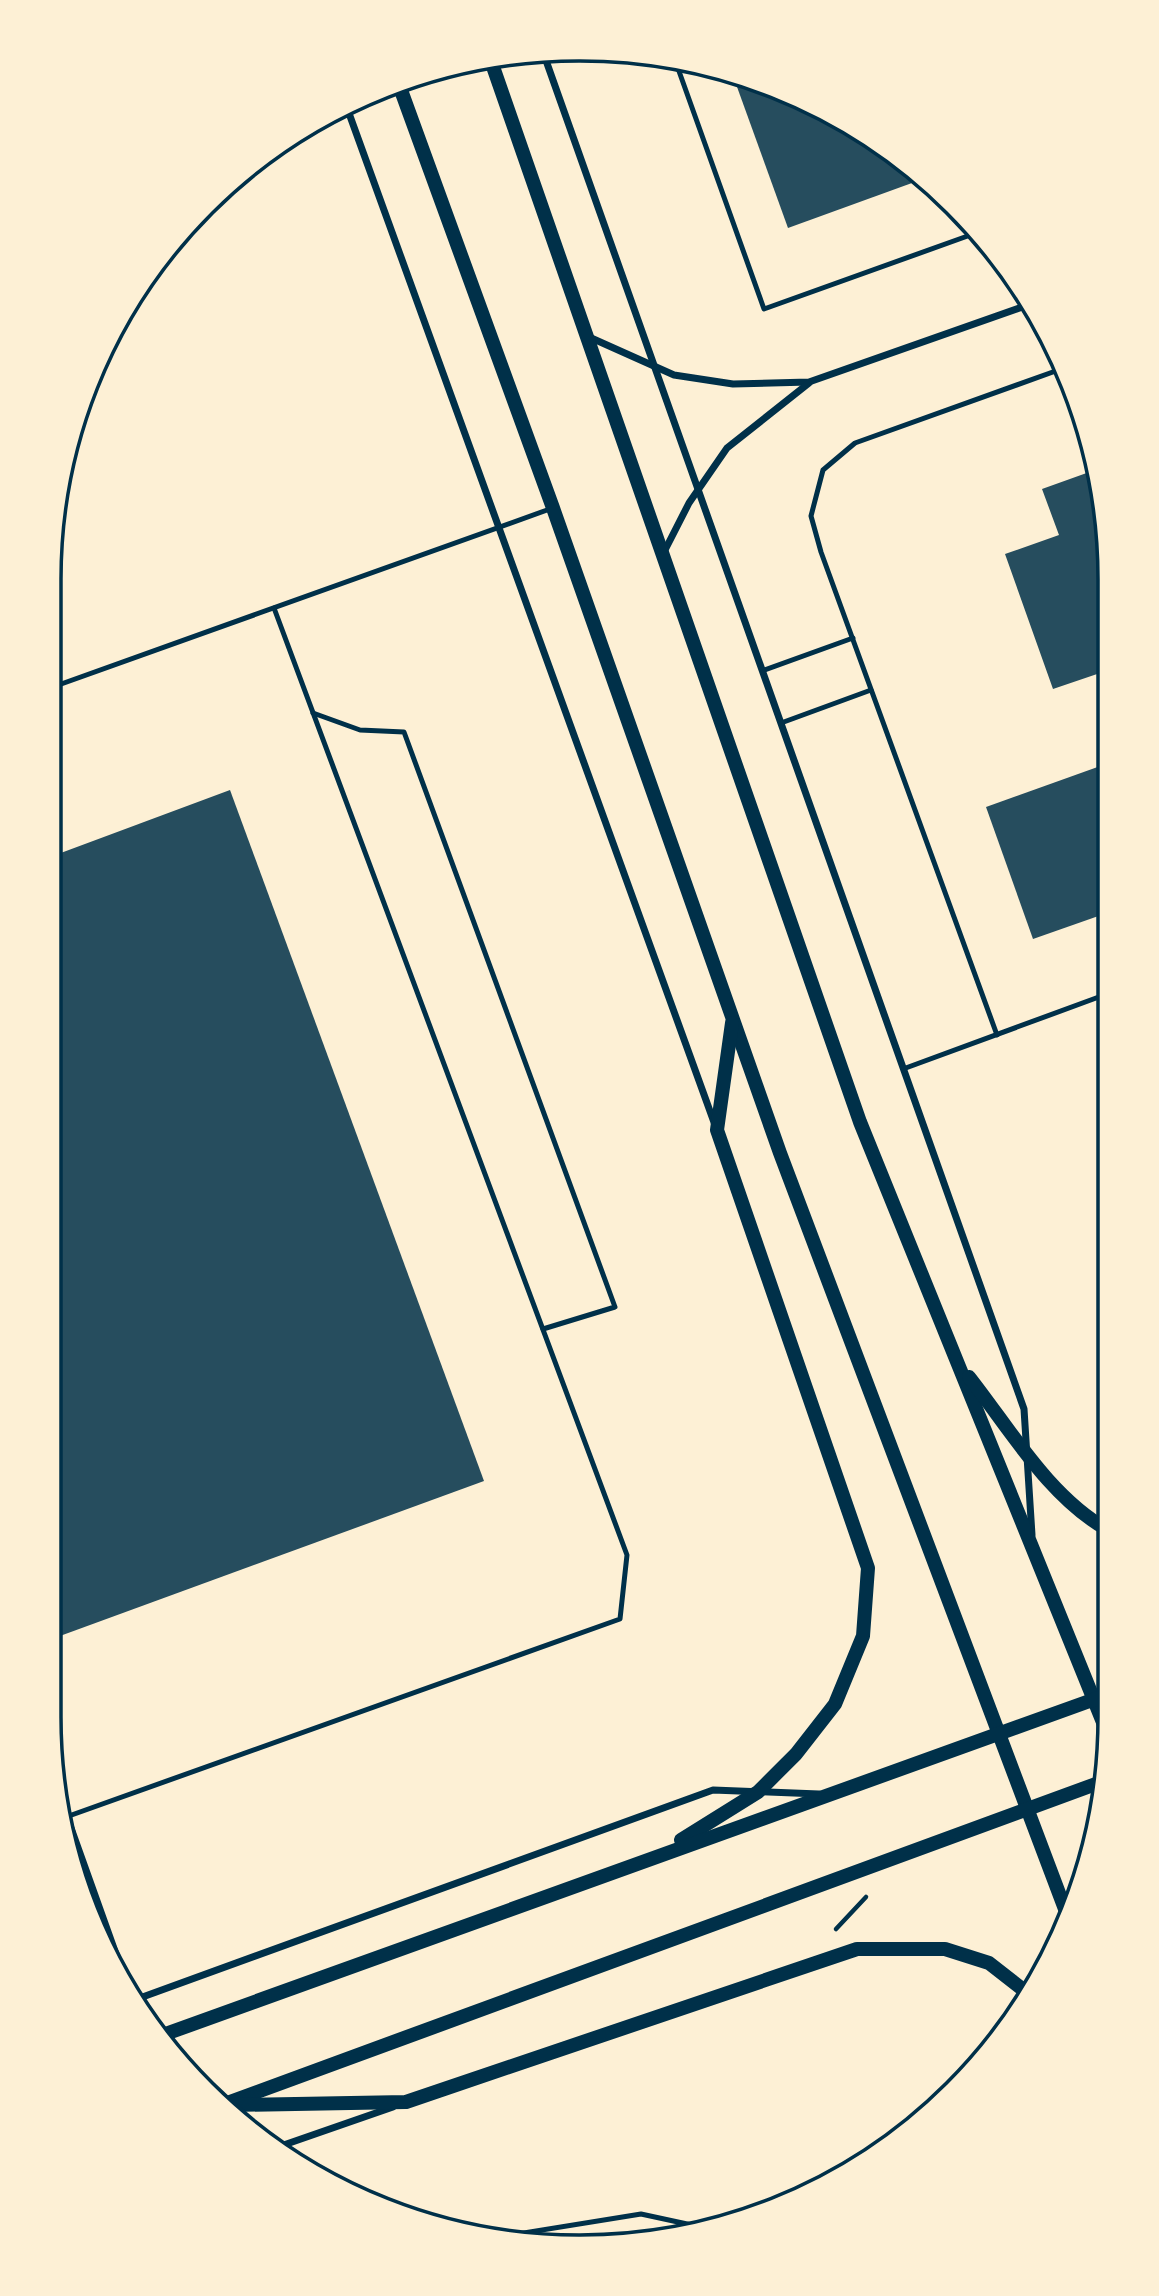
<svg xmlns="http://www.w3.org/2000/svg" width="1159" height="2296" viewBox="0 0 1159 2296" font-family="Lora,serif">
<rect width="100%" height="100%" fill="#fdf0d5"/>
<g fill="#264d5e">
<path d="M732 73 814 104 903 159 923 179 788 228Z"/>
<path d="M1095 470 1106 511V679L1103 672 1053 689 1005 554 1059 535 1042 489Z"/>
<path d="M1106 764 1107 913 1033 939 986 807Z"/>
<path d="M230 790 484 1481 49 1640 50 857Z"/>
</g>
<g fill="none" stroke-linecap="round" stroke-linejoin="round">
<path stroke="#003049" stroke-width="4.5" d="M836 1929 866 1897"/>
<g stroke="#003049" stroke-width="5">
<path d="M675 60 764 309 976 233"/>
<path d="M762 671 853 638"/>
<path d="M50 688 550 509"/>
<path d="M313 713 360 730 404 732 615 1307 543 1329"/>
<path d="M781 723 871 690"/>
<path d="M997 1035 821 552 811 516 823 470 855 443 1064 368"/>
<path d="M903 1069 1107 994"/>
<path d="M66 1817 620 1619 627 1555 274 608"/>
<path d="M499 2237 641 2214 701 2227"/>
</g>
<path stroke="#003049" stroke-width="6" d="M64 1807 124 1975"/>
<g stroke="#003049" stroke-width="7">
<path d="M543 52 1024 1409 1032 1535"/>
<path d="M346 105 715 1125"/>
<path d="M589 337 674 375 733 384 809 382 1028 305"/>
<path d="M664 552 689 503 727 448 809 383"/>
<path d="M137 1999 713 1790 819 1794"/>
<path d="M275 2148 393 2107"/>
</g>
<g stroke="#003049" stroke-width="14">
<path d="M490 58 860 1122 1109 1737"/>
<path d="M398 82 553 508 780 1153 1068 1917"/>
<path d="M969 1377C1010 1429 1049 1497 1108 1530"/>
<path d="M681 1840 758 1792 796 1754 835 1704 863 1636 868 1568 717 1130 732 1023"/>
<path d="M157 2037 1109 1694"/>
<path d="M227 2103 1104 1781"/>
<path d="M233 2105 406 2102 857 1949H945L989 1963 1026 1992"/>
</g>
</g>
<path d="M0 0H1159V2296H0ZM579 61H580A518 518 0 0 1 1098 579V1717A518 518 0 0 1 580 2235H579A518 518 0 0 1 61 1717V579A518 518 0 0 1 579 61Z" fill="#fdf0d5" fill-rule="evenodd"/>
<path fill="none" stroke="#003049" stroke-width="3.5" d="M579 61H580A518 518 0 0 1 1098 579V1717A518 518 0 0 1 580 2235H579A518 518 0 0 1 61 1717V579A518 518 0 0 1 579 61Z"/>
</svg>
